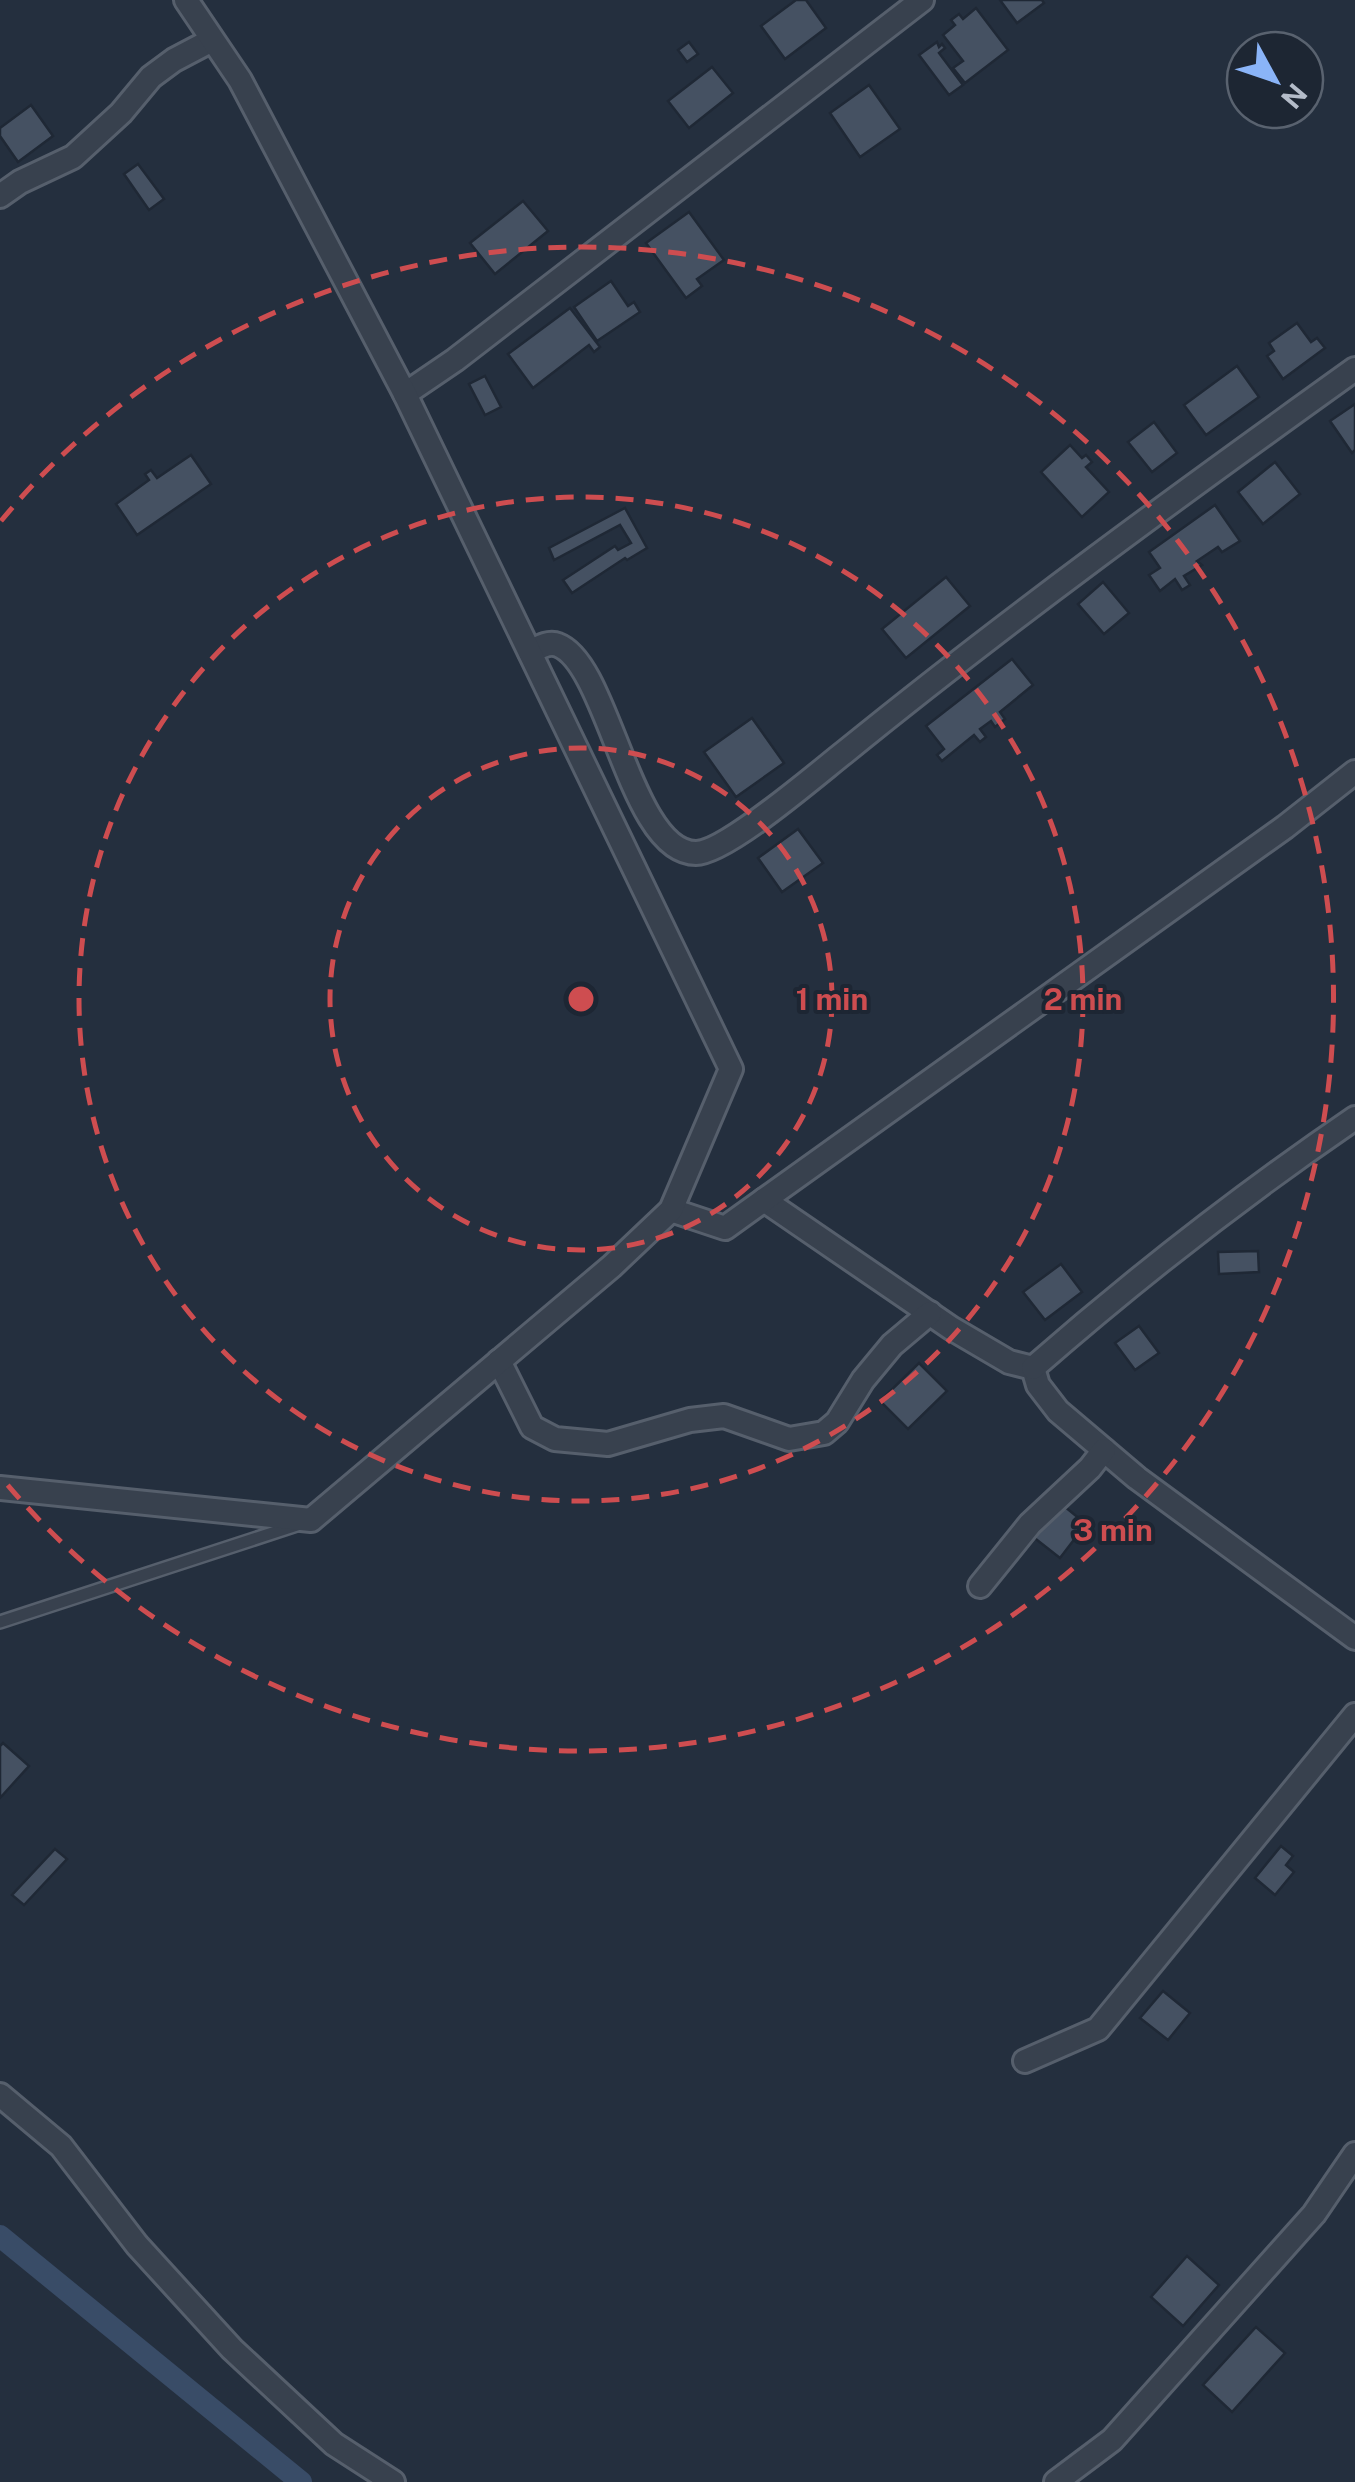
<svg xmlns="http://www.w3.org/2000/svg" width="1355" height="2482" viewBox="0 0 1355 2482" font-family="'Public Sans',sans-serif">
<rect width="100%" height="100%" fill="#242f3e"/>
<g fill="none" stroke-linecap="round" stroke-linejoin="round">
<path stroke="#394c67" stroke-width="22" d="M0 2236 301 2482"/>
</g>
<g fill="#455162" stroke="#1f2835" stroke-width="2.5">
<path d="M796 0H806L826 28 785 59 761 26Z"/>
<path d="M1000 0H1042L1044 3 1017 23Z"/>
<path d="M976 8 1008 50 965 83 953 68 963 61 943 35 955 25 951 20 959 14 963 19Z"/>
<path d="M689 42 698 54 687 62 678 50Z"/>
<path d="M937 42 939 47 942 44 945 48 939 53 963 85 949 95 919 55Z"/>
<path d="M712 67 733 93 689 128 668 101Z"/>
<path d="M869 85 900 129 860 157 830 113Z"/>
<path d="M31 105 53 136 18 162 0 136V128Z"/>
<path d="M138 164 164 199 149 210 124 174Z"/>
<path d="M523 201 548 231 495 274 470 243Z"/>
<path d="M689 212 724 260 697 279 702 286 686 298 646 243Z"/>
<path d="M611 281 628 306 634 302 640 312 597 341 574 307Z"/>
<path d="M570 308 600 347 594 352 589 345 533 388 508 354Z"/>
<path d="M1297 323 1311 342 1317 338 1325 348 1283 379 1267 356 1274 351 1269 343Z"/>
<path d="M1237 366 1259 397 1206 435 1184 405Z"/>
<path d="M485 376 501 407 485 415 469 384Z"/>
<path d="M1355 404V450L1352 453 1330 421Z"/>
<path d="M1154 422 1177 453 1152 472 1128 442Z"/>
<path d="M1070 445 1082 458 1086 455 1092 462 1086 467 1109 492 1082 517 1041 472Z"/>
<path d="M191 455 211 484 137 535 116 504 149 480 145 474 151 470 157 478Z"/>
<path d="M1275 462 1300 494 1263 524 1238 492Z"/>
<path d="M1215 505 1240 541 1222 552 1218 547 1197 561 1202 565 1184 576 1190 585 1182 590 1175 579 1160 591 1149 575 1160 568 1149 552Z"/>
<path d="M625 508 647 548 627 560 625 558 572 593 563 580 615 546 618 550 631 543 620 525 554 560 549 548Z"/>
<path d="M946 577 970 606 906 658 882 629Z"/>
<path d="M1103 582 1129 613 1104 634 1078 604Z"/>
<path d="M1012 659 1033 685 1000 712 1005 719 995 727 991 721 980 729 986 737 980 742 974 735 942 761 937 755 944 749 926 726Z"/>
<path d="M752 718 784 763 736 797 704 752Z"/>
<path d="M798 829 823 863 782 892 758 858Z"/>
<path d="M1258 1251 1259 1272 1219 1274 1218 1252Z"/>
<path d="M1061 1264 1082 1292 1045 1320 1023 1292Z"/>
<path d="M1139 1326 1159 1353 1135 1370 1115 1343Z"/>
<path d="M919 1363 947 1391 908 1429 880 1401Z"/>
<path d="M1059 1502 1086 1524 1060 1558 1032 1536Z"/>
<path d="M3 1743 29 1766 0 1798V1746Z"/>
<path d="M1281 1846 1293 1856 1286 1865 1294 1872 1275 1895 1255 1878Z"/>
<path d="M55 1849 67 1859 24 1905 12 1895Z"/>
<path d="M1163 1991 1190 2013 1168 2040 1140 2018Z"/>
<path d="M1187 2256 1219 2285 1183 2326 1151 2297Z"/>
<path d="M1256 2327 1285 2353 1232 2412 1203 2385Z"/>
</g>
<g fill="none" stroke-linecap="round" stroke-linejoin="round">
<g stroke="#565f6c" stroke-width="16">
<path id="lane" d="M0 1622 300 1524"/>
</g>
<g stroke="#565f6c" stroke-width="28">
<g id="street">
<path d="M0 196 20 182 73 157 121 113 151 77 174 60 212 40"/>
<path d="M405 394 455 360 922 0"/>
<path d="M530 652C538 648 548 641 558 645 609 664 630 853 696 853 726 853 818 773 845 752 1010 618 1182 493 1355 369"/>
<path d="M764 1200 951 1328 1009 1362 1033 1368 1038 1385 1058 1411 1137 1478 1355 1638"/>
<path d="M671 1210 725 1228 1285 827 1355 772"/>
<path d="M499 1361 532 1427 555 1439 608 1444 690 1420 724 1416 789 1439 824 1433 837 1422 863 1380 892 1345 930 1313"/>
<path d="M1033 1368C1136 1278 1242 1195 1355 1118"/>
<path d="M0 1488 311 1520 612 1266 671 1210 731 1069 405 394 240 80 186 0"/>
<path d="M980 1586 1030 1524 1090 1468 1104 1450"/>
<path d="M1025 2061 1098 2029 1355 1715"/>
<path d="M0 2095 61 2146 137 2245 232 2349 334 2444 393 2482"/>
<path d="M1056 2482 1112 2440 1314 2214 1355 2154"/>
</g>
</g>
<use href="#lane" stroke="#38414e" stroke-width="11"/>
<use href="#street" stroke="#38414e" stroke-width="22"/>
</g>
<g fill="none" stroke="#ce4d50" stroke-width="5" stroke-dasharray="18 12">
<circle cx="581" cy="999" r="251"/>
<circle cx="581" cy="999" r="502"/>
<path d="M1 521A752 752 0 1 1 1 1477"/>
</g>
<circle cx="581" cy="999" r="15" fill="#ce4d50" stroke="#1d2633" stroke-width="5"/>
<g font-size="30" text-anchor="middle" font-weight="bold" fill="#ce4d50" stroke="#1d2633" stroke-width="8" stroke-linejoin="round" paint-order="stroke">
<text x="832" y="1010">1 min</text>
<text x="1083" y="1010">2 min</text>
<text x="1113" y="1541">3 min</text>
</g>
<g transform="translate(1275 80) rotate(130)"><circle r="48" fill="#1d2633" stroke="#59626f" stroke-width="2.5"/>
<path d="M0-8L18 38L0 25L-18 38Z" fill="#8ab4f8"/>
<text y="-15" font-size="28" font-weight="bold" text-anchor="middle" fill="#b4bcc9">N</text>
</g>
</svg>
